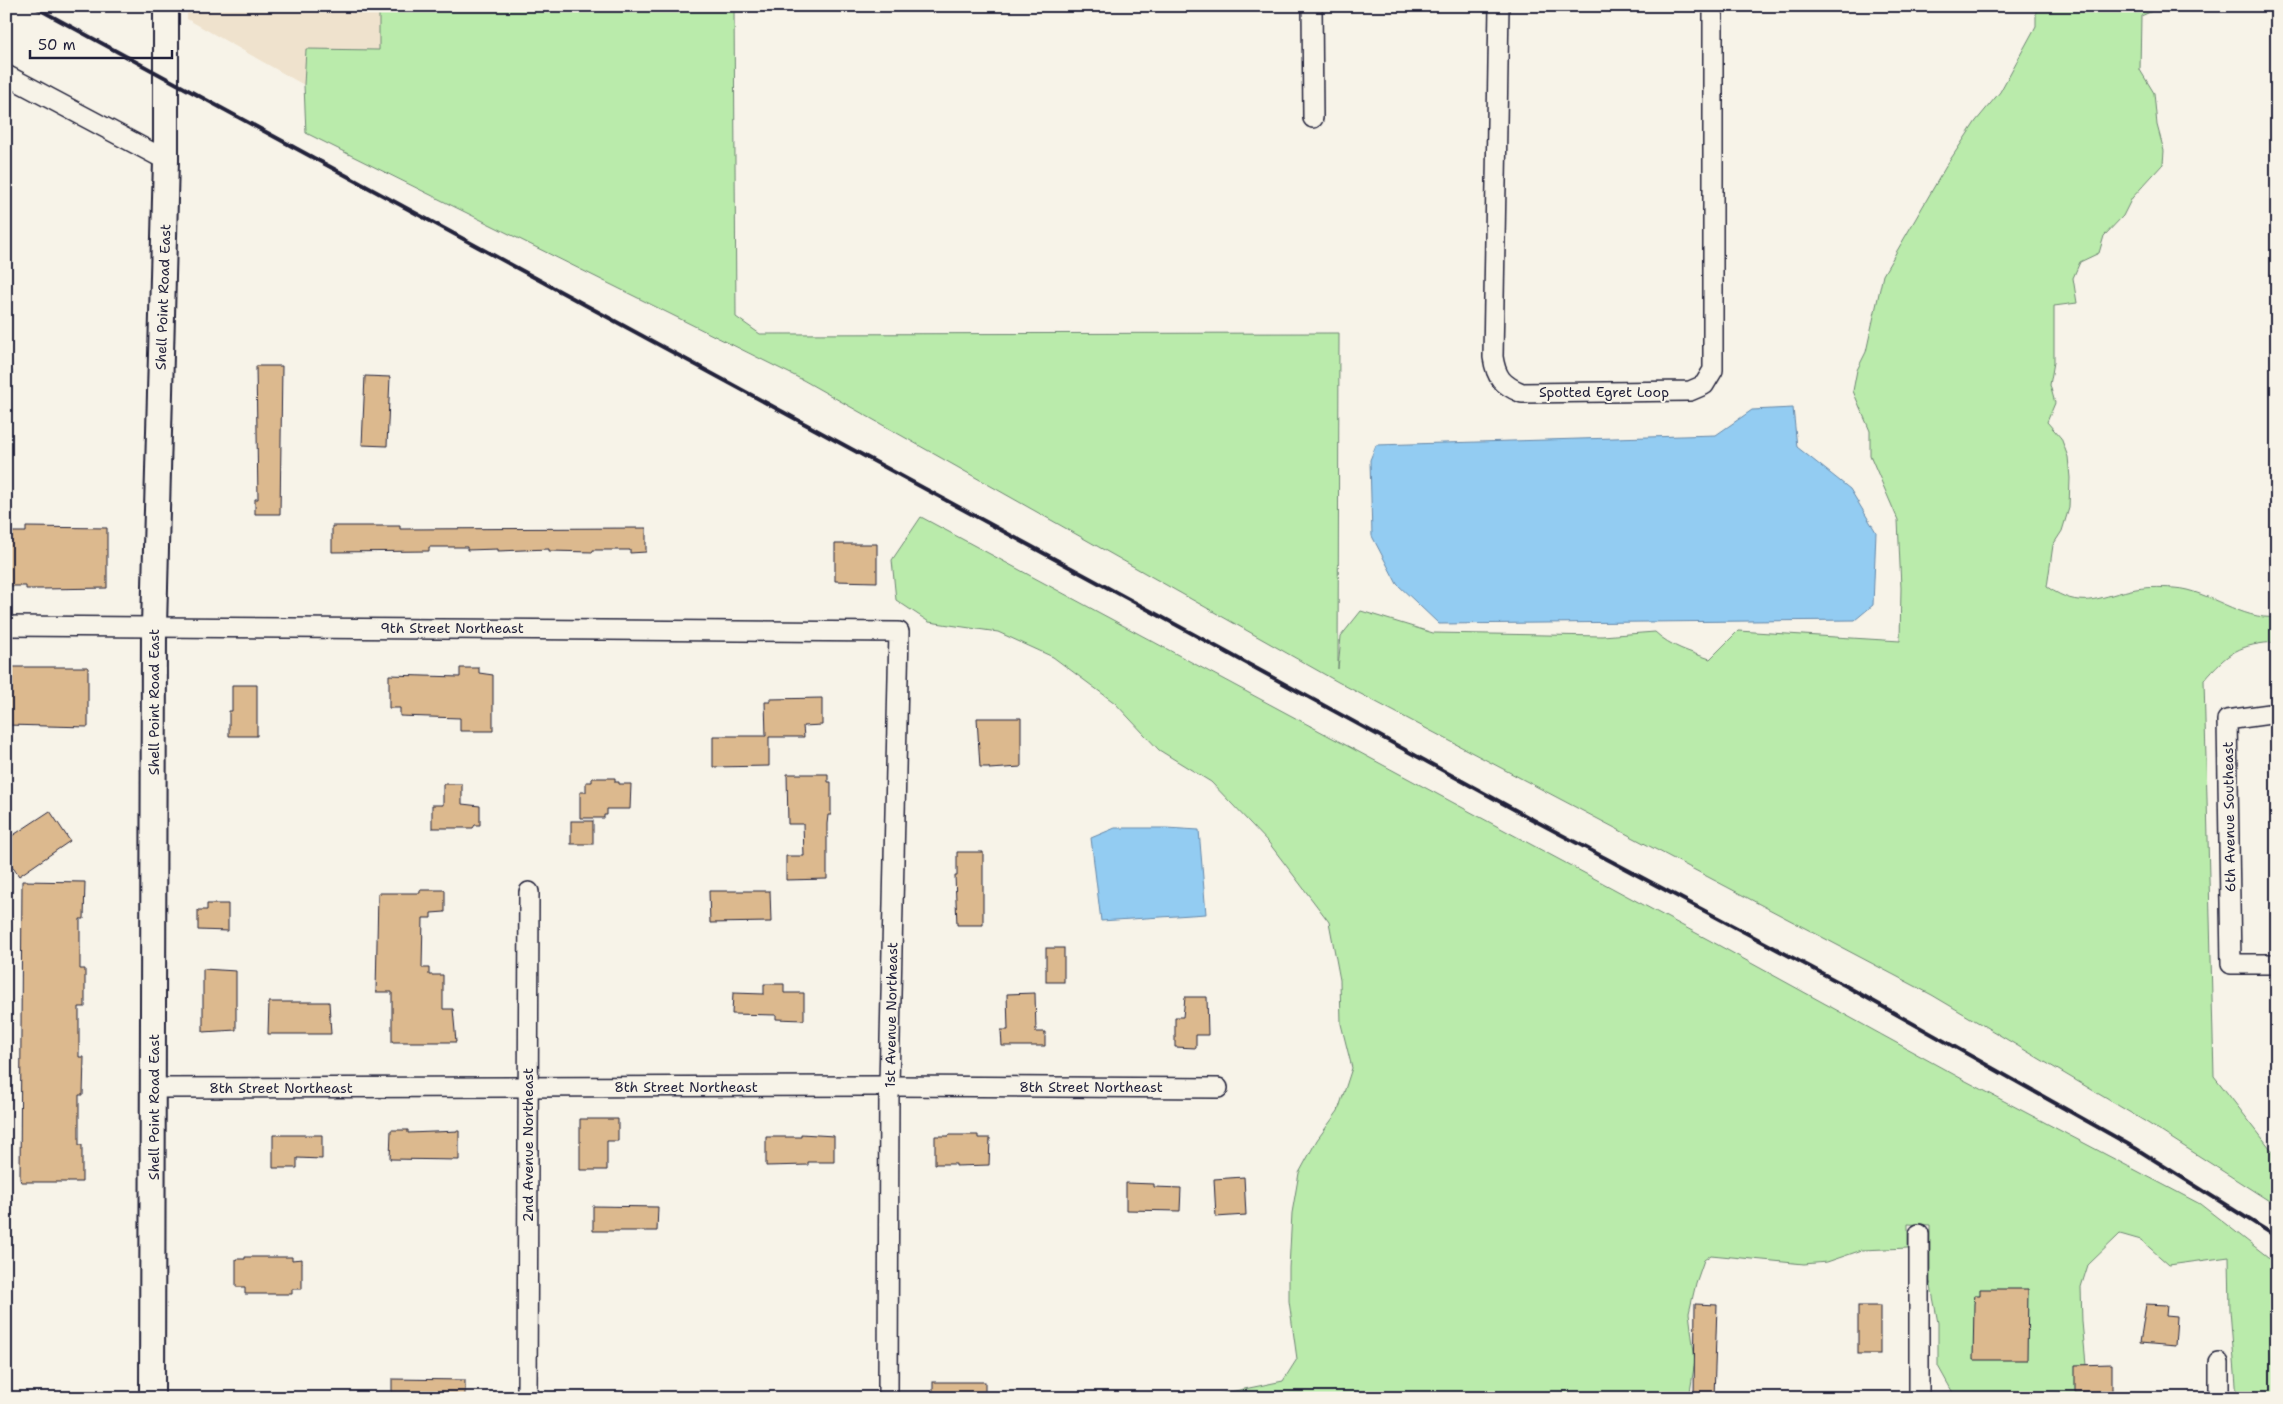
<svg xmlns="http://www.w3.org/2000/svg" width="2283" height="1404" font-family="'Shantell Sans',sans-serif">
	<rect width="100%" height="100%" fill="#f7f3e8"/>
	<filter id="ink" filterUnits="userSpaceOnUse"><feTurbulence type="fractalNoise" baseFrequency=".02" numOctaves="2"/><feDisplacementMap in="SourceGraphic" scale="10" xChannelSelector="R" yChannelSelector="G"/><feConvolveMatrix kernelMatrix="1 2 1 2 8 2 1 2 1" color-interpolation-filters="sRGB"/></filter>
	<g filter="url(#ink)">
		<!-- built -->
		<path fill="#efe2cd" d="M187 6H379V50L306 49 304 85 187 19Z"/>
		<!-- green -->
		<g fill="#baebab" stroke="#6e8673">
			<path d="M379 6H734L736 317 760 334 1339 333 1338 669 1341 636 1361 611 1433 633 1602 636 1655 632C1671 647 1690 652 1710 659L1738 631 1900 641 1901 588 1898 520 1870 455V431L1853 391 1857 370 1866 352 1883 275 1948 163 1976 121 2000 92 2036 26V6H2164L2141 16 2140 70 2154 93 2157 125 2164 151 2163 164 2132 198 2123 216 2104 236 2099 253 2080 262 2073 278 2077 303 2054 306V362L2050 385 2055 403 2047 422 2061 438 2068 457 2070 478 2069 508 2062 531 2053 545 2047 587C2082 610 2095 598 2131 590 2144 587 2160 587 2174 588 2209 590 2241 621 2277 617V642C2240 644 2228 652 2204 680L2214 1076 2277 1157V1206L2146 1122 1932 995 1338 682 803 380 306 133 304 85 306 49 379 50Z"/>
			<path d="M921 517 1709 940 1964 1080 2200 1204 2277 1264V1398H2237L2230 1310 2229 1257 2169 1265 2141 1240 2120 1234 2088 1265 2081 1287 2082 1322 2086 1364 2093 1398H2003L1981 1393H1953L1938 1366V1323L1930 1281V1225L1908 1224V1248L1862 1250 1827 1262 1804 1264 1711 1255 1704 1260 1696 1283 1689 1313 1695 1361 1689 1398H1201L1283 1381 1297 1359 1289 1301V1268L1292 1213 1299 1173 1317 1140 1338 1111 1352 1068 1341 1024 1340 980 1329 922 1269 843 1211 782 1159 750 1115 703 1053 657 998 632 929 622 896 600 892 560Z"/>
		</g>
		<!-- water -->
		<g fill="#93ccf2" stroke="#6688a9">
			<path d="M6 360 12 371 10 461 6 486Z"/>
			<path d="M1793 408 1797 447 1850 489 1876 532 1873 605 1855 620 1439 624 1397 584 1372 536 1370 460 1376 445 1716 435 1752 410Z"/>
			<path d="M1115 828H1166L1199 830 1206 914 1101 921 1091 838Z"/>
		</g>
		<!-- building -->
		<g fill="#dcb98e" stroke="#22223b">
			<path d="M256 366H282L280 514H255V499H258Z"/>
			<path d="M365 376 390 377 387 446 362 445Z"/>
			<path d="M332 526H400V529L646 528V552L630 553V550H593V552L549 551V549L498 551V549L467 550V547H429V551L332 552Z"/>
			<path d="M26 527 107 528V588L43 589H26V586H6V532H26Z"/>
			<path d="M835 544H877V582L835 581Z"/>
			<path d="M6 667H88V727L6 725Z"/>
			<path d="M460 668H479V673L493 675V731H460V718L400 716V708H389V675L460 677Z"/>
			<path d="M232 685H257V736H229V711H232Z"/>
			<path d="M822 698V725L803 726 804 737H769V766L713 767V736H766L765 702H770V699Z"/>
			<path d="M977 718H1021V767L989 769V767H980Z"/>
			<path d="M787 774H828V782H831V815H828L827 824V879L786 880V856H804L803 824H788Z"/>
			<path d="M592 778H615V782H619V784H631L630 809H607V815H604V818H580V792H586V782H592Z"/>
			<path d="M443 784H462V804L480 806V825H475L473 828H432V805H443Z"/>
			<path d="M50 811 70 841 19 876 6 858V840Z"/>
			<rect x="571" y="821" width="22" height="23"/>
			<path d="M957 852H983V925H957L955 876H957Z"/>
			<path d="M22 881 85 882 84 919H80V969H85V1007H79V1057H84L83 1095H79V1145H82V1182H21L20 1179Z"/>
			<path d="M420 890H445V912L431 913V918H423L422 968H429V975H443V1009H453L456 1042H392V992H376L378 893H420Z"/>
			<path d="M709 891H770L771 922 710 923Z"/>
			<path d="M207 904H228V931L198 930V910H207Z"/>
			<rect x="1046" y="948" width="18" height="34"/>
			<path d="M203 969 236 971V1030L203 1032Z"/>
			<path d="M764 984H784V993H804V1020L776 1019V1015L732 1014 733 993 764 994Z"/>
			<path d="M1035 993 1036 1032H1045V1046H1002L1001 1030H1008L1007 994Z"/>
			<path d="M1185 997H1207L1208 1035H1196V1048L1175 1047V1017H1183Z"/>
			<path d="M269 1002H329L331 1034H268Z"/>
			<path d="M580 1119H618V1141H607V1170H580Z"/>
			<path d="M391 1130H408V1133L459 1131V1160L390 1159Z"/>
			<path d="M801 1134 834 1136V1162H808V1165L766 1166V1137H801Z"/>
			<path d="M273 1135H322V1159L297 1158V1168H273Z"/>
			<path d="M949 1135H978V1138H990L989 1165 956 1166V1164H935V1136H949Z"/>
			<path d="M1244 1177 1246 1215 1216 1217 1214 1179Z"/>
			<path d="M1126 1183 1154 1184V1187L1181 1188 1180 1211 1126 1210Z"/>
			<path d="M593 1206 658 1207 657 1231H593Z"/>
			<path d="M245 1257H292V1260L302 1259V1289H292V1294H245V1287H236V1259H245Z"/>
			<path d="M1980 1289H2028L2027 1360H1973L1974 1304 1975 1295H1980Z"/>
			<path d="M1695 1304 1717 1305 1714 1398H1694Z"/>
			<path d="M2146 1304 2167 1305 2166 1316 2177 1317 2175 1346 2140 1343Z"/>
			<rect x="1858" y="1306" width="22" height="48"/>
			<path d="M2112 1364V1391L2075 1392V1365Z"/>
			<path d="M392 1379 465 1380V1398H392Z"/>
			<rect x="933" y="1382" width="52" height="16"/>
		</g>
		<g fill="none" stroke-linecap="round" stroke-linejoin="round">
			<!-- minor casing -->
			<g stroke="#22223b" stroke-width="22">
				<g id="minor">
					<path d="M1312 6 1313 118"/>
					<path d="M1499 6 1493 357C1496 377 1502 385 1522 393L1690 391 1704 385 1713 370V6"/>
					<path d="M6 75 166 160"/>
					<path d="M6 626 899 632 889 1086 888 1398"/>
					<path d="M2277 713 2227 720 2231 964H2277"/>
					<path d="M154 1088 889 1086 1218 1088"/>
					<path d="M527 1398 529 892"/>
					<path d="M1919 1398V1234"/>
					<path d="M2219 1398V1363"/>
				</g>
			</g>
			<!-- tertiary casing -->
			<g stroke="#22223b" stroke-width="28">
				<path id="tertiary" d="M152 1398 154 626 166 160V6"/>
			</g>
			<!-- minor -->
			<use href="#minor" stroke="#f7f3e8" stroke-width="19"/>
			<!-- tertiary -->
			<use href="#tertiary" stroke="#f7f3e8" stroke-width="24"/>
			<!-- rail -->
			<path stroke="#22223b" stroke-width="4" d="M33 6 1195 635 1528 817 1846 986 2135 1148 2277 1237"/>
		</g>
	</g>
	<g text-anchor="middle" stroke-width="4" stroke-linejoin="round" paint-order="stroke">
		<!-- street labels -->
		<g font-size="14" fill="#22223b" stroke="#f7f3e8">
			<text transform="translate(163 297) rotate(-88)" y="5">Shell Point Road East</text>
			<text x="1604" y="397">Spotted Egret Loop</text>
			<text x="452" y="633">9th Street Northeast</text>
			<text transform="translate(154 702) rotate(-90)" y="5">Shell Point Road East</text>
			<text transform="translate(2229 817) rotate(-91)" y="5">6th Avenue Southeast</text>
			<text transform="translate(891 1015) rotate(-89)" y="5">1st Avenue Northeast</text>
			<text x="686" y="1092">8th Street Northeast</text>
			<text x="1091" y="1092">8th Street Northeast</text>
			<text x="281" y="1093">8th Street Northeast</text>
			<text transform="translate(154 1107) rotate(-90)" y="5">Shell Point Road East</text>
			<text transform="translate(528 1145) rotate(-90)" y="5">2nd Avenue Northeast</text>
		</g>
	</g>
	<!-- margin -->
	<rect width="2283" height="1404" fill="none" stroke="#f7f3e8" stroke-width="25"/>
	<rect x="12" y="12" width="2258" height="1379" fill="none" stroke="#22223b" stroke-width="2" filter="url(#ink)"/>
	<!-- scale -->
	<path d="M30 50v8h142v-8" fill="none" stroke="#22223b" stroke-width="2.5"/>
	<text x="38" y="50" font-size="15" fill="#22223b" stroke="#f7f3e8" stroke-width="4" paint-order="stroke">50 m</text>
</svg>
